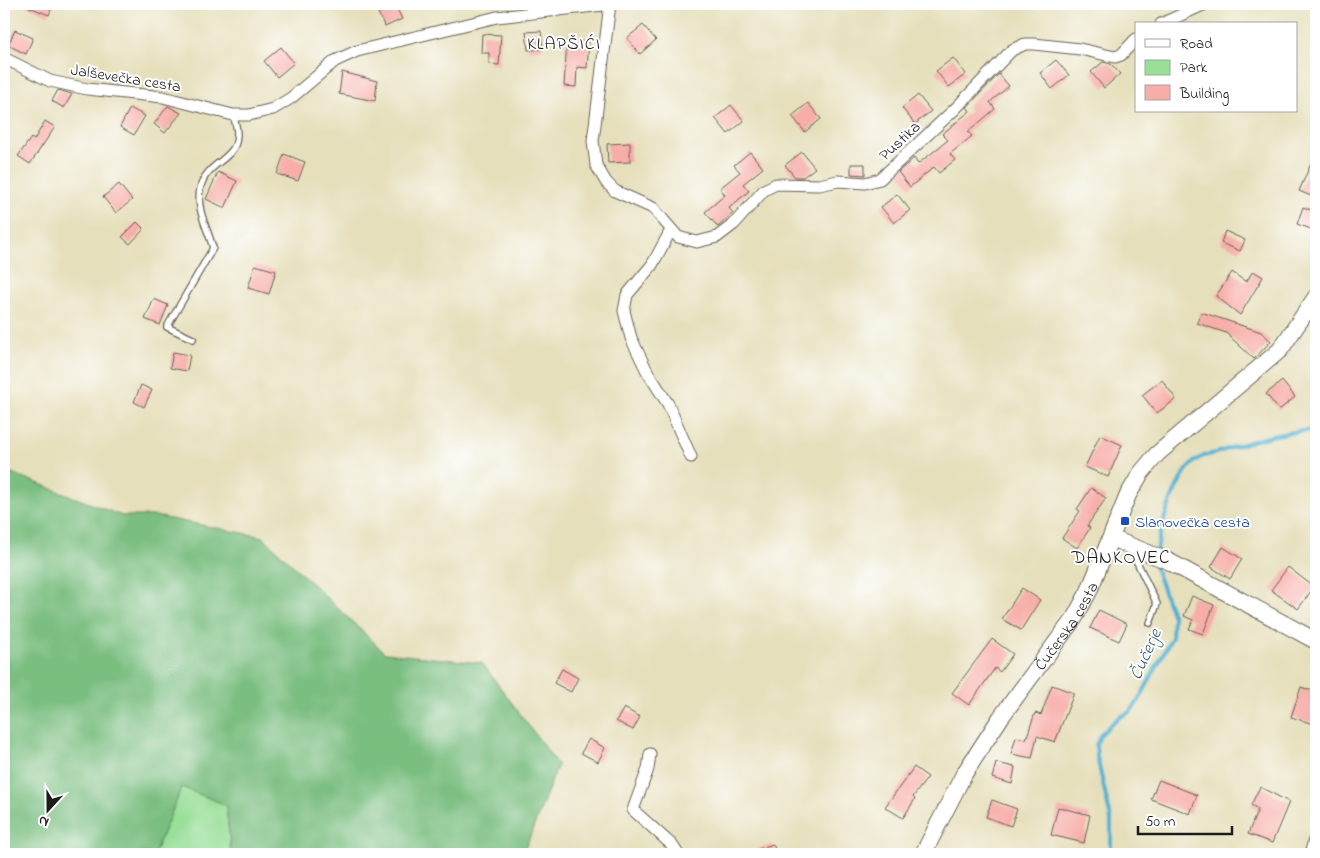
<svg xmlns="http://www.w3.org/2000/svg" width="1320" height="858" font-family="'Indie Flower',sans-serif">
	<rect width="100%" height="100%" fill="#fff"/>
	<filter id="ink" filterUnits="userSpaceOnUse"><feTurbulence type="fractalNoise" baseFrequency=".02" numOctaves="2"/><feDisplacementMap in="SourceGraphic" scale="10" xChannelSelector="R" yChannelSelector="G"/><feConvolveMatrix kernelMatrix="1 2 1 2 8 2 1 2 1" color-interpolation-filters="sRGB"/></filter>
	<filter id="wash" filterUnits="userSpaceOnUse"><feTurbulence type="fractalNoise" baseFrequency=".0096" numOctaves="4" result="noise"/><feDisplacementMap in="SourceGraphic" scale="20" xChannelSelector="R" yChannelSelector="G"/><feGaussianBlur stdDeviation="1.12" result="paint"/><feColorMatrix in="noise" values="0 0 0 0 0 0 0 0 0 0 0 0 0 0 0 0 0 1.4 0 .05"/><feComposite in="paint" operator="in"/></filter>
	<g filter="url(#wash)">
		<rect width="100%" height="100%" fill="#e6dfbb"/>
		<!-- green -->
		<path fill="#99df98" stroke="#5a7e5a" d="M182 787 226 805 231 854H154Z"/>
		<!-- forest -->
		<path fill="#7abe80" stroke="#4b6d4e" d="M4 470 122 516H155L263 537 385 653 482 663 558 765 523 854H231L226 805 182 787 154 854H4Z"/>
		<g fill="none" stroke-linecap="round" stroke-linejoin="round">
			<!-- stream -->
			<g stroke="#51b1d0" stroke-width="4">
				<path d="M1157 551C1160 527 1177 472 1198 459 1203 456 1211 454 1216 453 1248 441 1283 431 1316 430"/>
				<path d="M1111 854V819L1097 757 1096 745 1101 734 1118 718 1130 712 1139 700 1172 637 1173 617 1155 567 1156 561"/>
			</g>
		</g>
		<g id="blocks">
			<!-- building -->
			<g fill="#f7ada8">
				<path d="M22 4H53L49 15Z"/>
				<path d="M395 5 402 19 385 27 378 13Z"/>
				<path d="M643 25 656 40 640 54 627 38Z"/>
				<path d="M15 30 33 38 26 54 8 45Z"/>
				<path d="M541 31 543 49 528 50 526 32Z"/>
				<path d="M482 34 501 35 499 65 489 64V53H481Z"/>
				<path d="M567 40 589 42 587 68 577 67 576 87 564 86Z"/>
				<path d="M281 47 294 63 277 77 264 61Z"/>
				<path d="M953 58 966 74 949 87 936 71Z"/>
				<path d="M1056 60 1069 75 1052 89 1040 73Z"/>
				<path d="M1103 62 1111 64 1120 74 1104 88 1091 72Z"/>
				<path d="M342 72 377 81 375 101 339 94Z"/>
				<path d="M999 74 1009 86 990 102 995 109 968 132 972 136 950 154 955 160 939 173 934 167 910 187 898 172 914 158 918 164 948 140 942 134 970 111 967 107Z"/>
				<path d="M58 90 72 94 64 108 52 101Z"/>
				<path d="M918 95 931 111 915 124 902 108Z"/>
				<path d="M808 103 821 119 805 132 792 116Z"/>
				<path d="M731 105 744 121 728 134 715 118Z"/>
				<path d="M168 106 181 113 165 133 154 124Z"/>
				<path d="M130 108 145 116 134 135 120 127Z"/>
				<path d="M45 121 55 127 30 164 18 156 31 138 34 140Z"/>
				<path d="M630 143V162L608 163 607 144Z"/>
				<path d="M750 152 763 168 743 184 749 191 729 208 733 213 718 227 705 212 725 195 720 188 740 172 734 165Z"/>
				<path d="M802 152 815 168 803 177H795L785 165Z"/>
				<path d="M1316 152V198L1299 191Z"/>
				<path d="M284 154 305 162 298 181 277 174Z"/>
				<path d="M851 164H865V175L851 174Z"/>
				<path d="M218 172 237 181 225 208 206 199Z"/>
				<path d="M119 184 132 200 116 213 103 197Z"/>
				<path d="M897 194 910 210 894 223 881 207Z"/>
				<path d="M1303 207 1316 212 1314 230 1297 224Z"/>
				<path d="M137 222 144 229 130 244 122 237Z"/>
				<path d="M1225 231 1245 240 1240 251 1221 243Z"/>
				<path d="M255 265 276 271 269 294 248 288Z"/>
				<path d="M1253 271 1263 277 1240 315 1216 296 1232 272 1246 282Z"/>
				<path d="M154 299 168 305 160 325 145 319Z"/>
				<path d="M1201 312 1261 332 1271 341 1254 359 1226 333 1197 323Z"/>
				<path d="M173 352 190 355 187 371 170 368Z"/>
				<path d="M1162 380 1176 399 1157 413 1142 395Z"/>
				<path d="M1282 381 1295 397 1279 410 1266 394Z"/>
				<path d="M141 385 152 390 144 407 134 402Z"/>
				<path d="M1100 435 1122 445 1108 477 1085 467Z"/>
				<path d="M1091 488 1106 498 1087 526 1090 528 1077 548 1062 538 1080 511 1077 509Z"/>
				<path d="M1223 547 1242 559 1230 579 1211 567Z"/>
				<path d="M1288 567 1314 587 1298 609 1271 590Z"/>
				<path d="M1022 588 1040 600 1021 630 1002 619Z"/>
				<path d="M1192 596 1214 605 1203 634 1189 629 1193 620 1184 616Z"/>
				<path d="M1099 610 1127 624 1119 641 1090 628Z"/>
				<path d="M992 639 1013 654 1000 672 995 668 969 705 952 693Z"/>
				<path d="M562 669 578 678 571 692 554 683Z"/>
				<path d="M1052 685 1074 693 1055 742 1037 736 1032 758 1011 754 1016 737 1026 739 1035 713 1041 715Z"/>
				<path d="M1301 687 1316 692V715L1313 724 1291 717Z"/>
				<path d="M624 708 640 717 633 730 616 721Z"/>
				<path d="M589 739 605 748 598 762 581 753Z"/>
				<path d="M996 763 1015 767 1012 784 992 778Z"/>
				<path d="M914 767 928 777 913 797 915 799 903 818 885 807Z"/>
				<path d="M1159 780 1197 795 1190 814 1151 799Z"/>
				<path d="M1260 787 1289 802 1272 843 1248 834 1258 809 1251 805Z"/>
				<path d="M992 800 1017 809 1011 826 986 817Z"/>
				<path d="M1058 807 1090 815 1084 843 1051 835Z"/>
				<path d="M773 844 777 854H747V853Z"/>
			</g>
		</g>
	</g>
	<g filter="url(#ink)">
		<use href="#blocks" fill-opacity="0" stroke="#636054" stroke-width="1"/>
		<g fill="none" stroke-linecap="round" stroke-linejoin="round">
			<!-- lane casing -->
			<g stroke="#636054" stroke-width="8">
				<g id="lane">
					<path d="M193 339 167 327 213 248C208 229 196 210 200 189 208 154 250 163 233 115"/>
					<path d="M1137 551 1136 560 1157 604 1150 623"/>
				</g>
			</g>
			<!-- street casing -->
			<g stroke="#636054" stroke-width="13">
				<g id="street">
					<path d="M610 4 593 141 596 165 606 182 615 191 653 208 678 237 697 242 717 237 734 224 764 190 776 184 819 185 838 181 865 183 880 179 955 109 1012 50 1025 44H1034L1080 49 1115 57 1121 55 1136 39"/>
					<path d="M1161 24 1205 4"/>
					<path d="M4 58 50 81 87 89 163 97 233 115H249L273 109 291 98 335 61 357 51 497 17 612 4"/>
					<path d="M671 230 652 265 627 295 624 311 631 338 647 371 668 404 691 457"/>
					<path d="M650 754 648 769 633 810 672 845 678 854"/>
				</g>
			</g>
			<!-- secondary casing -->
			<g stroke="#636054" stroke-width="18">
				<g id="secondary">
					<path d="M1111 538 1168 561 1316 641"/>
					<path id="s1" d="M923 854 964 774 1001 717 1075 617 1089 591 1128 495 1141 473 1157 454 1280 350 1316 297"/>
					<path d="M1313 854 1316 842"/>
				</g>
			</g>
			<!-- lane -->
			<use href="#lane" stroke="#fff" stroke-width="5.5"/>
			<!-- street -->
			<use href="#street" stroke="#fff" stroke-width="11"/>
			<!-- secondary -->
			<use href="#secondary" stroke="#fff" stroke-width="16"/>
		</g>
	</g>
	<!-- markers -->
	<rect fill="#1a4fb4" stroke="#fff" stroke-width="2" x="1120" y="516" width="10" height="10" rx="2.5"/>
	<g text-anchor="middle" stroke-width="4" stroke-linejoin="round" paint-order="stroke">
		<!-- street labels -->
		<g font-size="16" fill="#1c1c1c" stroke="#fff">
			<text transform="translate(126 77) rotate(9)" y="6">Jalševečka cesta</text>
			<text transform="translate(899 140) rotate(-43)" y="6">Pustika</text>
			<text dy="6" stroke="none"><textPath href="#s1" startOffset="270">Čučerska cesta</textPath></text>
		</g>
		<!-- transit labels -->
		<g font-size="16" fill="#164399" stroke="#fff" text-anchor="start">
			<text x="1135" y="527">Slanovečka cesta</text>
		</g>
		<!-- neighbourhood labels -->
		<g font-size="18" letter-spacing="1" fill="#1c1c1c" stroke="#fff">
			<text x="564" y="49">KLAPŠIĆI</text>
		</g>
		<!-- water labels -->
		<g font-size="18" font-style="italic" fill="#345f6d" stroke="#fff">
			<text transform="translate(1145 654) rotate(-66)" y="6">Čučerje</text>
		</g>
		<!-- quarter labels -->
		<g font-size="19" letter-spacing="1" fill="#1c1c1c" stroke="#fff">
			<text x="1121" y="563">DANKOVEC</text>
		</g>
	</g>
	<!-- margin -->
	<rect width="1320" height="858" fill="none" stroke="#fff" stroke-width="20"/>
	<!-- legend -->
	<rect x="1135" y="22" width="162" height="90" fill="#ffffff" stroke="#a4a4a4"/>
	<rect x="1145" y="39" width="25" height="8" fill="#ffffff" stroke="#a4a4a4"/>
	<text x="1180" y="48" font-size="15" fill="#1c1c1c">Road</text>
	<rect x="1145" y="60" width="25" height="15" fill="#99df98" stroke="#a4a4a4"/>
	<text x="1180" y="72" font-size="15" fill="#1c1c1c">Park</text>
	<rect x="1145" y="85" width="25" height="15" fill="#f7ada8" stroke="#a4a4a4"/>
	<text x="1180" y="98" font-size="15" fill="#1c1c1c">Building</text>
	<!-- north arrow -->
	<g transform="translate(48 810) rotate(201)" stroke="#ffffff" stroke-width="4" paint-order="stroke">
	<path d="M0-4L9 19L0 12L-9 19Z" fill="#1c1c1c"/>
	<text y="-8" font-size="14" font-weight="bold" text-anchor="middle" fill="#1c1c1c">N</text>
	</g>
	<!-- scale -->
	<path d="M1138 826v8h94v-8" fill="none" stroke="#1c1c1c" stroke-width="2.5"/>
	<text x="1145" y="826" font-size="15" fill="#1c1c1c" stroke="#ffffff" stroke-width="4" paint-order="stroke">50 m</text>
</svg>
